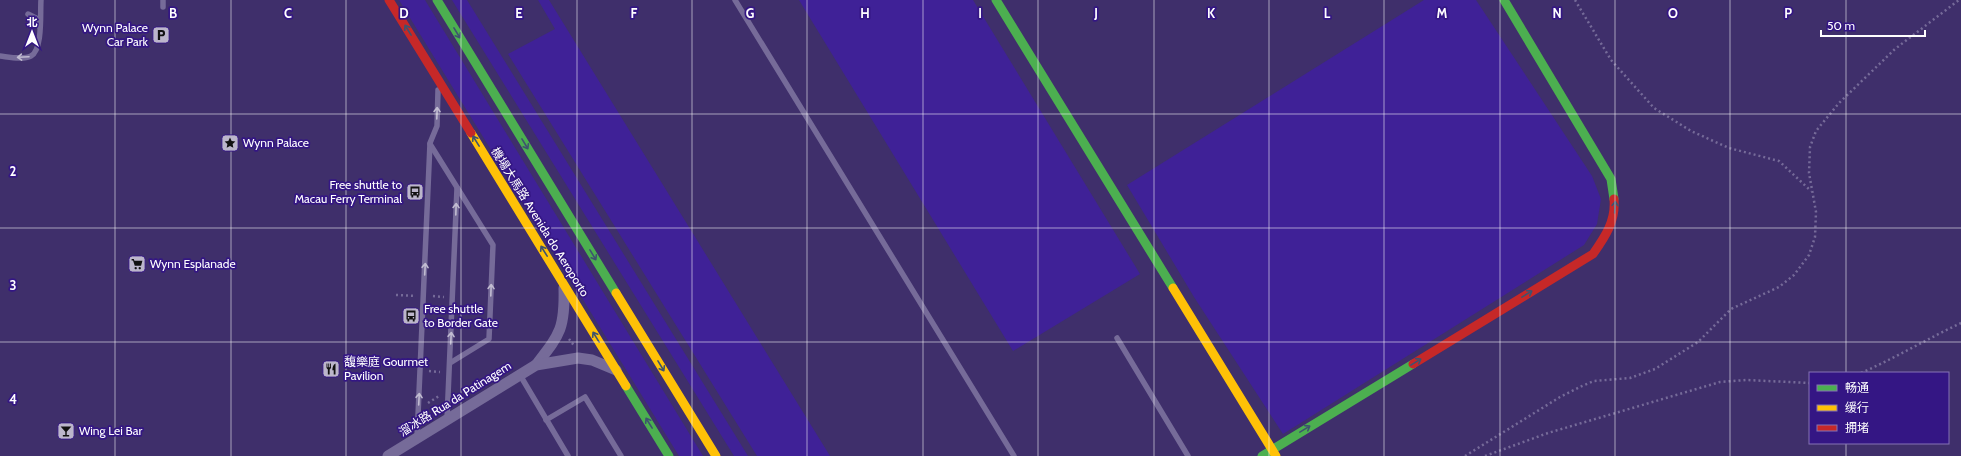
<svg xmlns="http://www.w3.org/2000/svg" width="1961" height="456" font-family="Cabin,'Noto Sans SC',sans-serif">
	<rect width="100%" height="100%" fill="#3f2f6b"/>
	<!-- green -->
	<g fill="#3f2197">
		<path d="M399 0H425L703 456H679Z"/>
		<path d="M452 0H467L748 456H734Z"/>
		<path d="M538 0H549L830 456H757L508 54 555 29Z"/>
		<path d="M799 0H973L1140 274 1013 351Z"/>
		<path d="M1424 0H1476L1592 176 1601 199 1597 224 1584 245 1283 434 1194 297 1127 185Z"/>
	</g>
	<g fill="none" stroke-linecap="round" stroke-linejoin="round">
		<!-- path -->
		<g stroke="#766b99" stroke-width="2.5" stroke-dasharray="2 3" stroke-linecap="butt">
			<path d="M1575 0 1611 60 1654 108 1691 131 1729 148 1779 161 1811 191"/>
			<path d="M396 295 416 296"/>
			<path d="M433 296 444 297"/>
			<path d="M569 339 575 347"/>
			<path d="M429 371 440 372"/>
			<path d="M1861 373C1895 358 1927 339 1961 323"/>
			<path d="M428 403 439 396"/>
			<path d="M1465 456 1560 397 1582 386 1594 381 1630 378 1655 369 1698 342 1731 309 1779 287 1794 275 1809 255 1815 237 1816 212 1809 173 1810 147 1816 131 1839 103 1895 49 1959 0"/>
			<path d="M1485 456 1548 433 1720 382 1746 380 1810 383"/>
		</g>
		<!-- lane -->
		<g stroke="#766b99" stroke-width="5.5">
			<path d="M163 0V7"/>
			<path d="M735 0 1014 456"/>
			<path d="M28 14 36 18 39 26"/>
			<path d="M0 56C9 57 23 60 31 56 43 50 40 13 41 0"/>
			<path d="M430 144 493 245 489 339 450 363"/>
			<path d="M1117 338 1188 456"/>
			<path d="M520 375 568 456"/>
			<path d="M447 419 457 188"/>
			<path d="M546 420 585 397 621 456"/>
			<path d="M417 438 430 143 437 126 438 90"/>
		</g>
		<!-- street -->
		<g stroke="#766b99" stroke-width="11">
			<path d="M536 365C560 334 565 329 564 288"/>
			<path d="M388 456 536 365 578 358 592 360 616 370"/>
		</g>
		<!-- fast -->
		<g stroke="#4caf50" stroke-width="9">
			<path d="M437 0 616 293"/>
			<path d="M996 0 1173 288"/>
			<path d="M1504 0 1611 179 1614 199"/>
			<path d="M626 386 669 456"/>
			<path d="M1262 456 1413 364"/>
		</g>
		<!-- slow -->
		<g stroke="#ffc107" stroke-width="9">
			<path d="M471 133 626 386"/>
			<path d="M1173 288 1276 456"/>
			<path d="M616 293 716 456"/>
		</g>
		<!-- jam -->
		<g stroke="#c62828" stroke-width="9">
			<path d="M389 0 471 133"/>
			<path d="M1413 364 1593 254C1605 237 1616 221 1614 199"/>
		</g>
	</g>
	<!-- one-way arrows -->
	<defs><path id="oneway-shaft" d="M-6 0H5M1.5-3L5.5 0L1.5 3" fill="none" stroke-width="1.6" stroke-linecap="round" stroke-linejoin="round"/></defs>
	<g stroke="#3e536f">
		<use href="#oneway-shaft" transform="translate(408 30) rotate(-122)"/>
		<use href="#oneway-shaft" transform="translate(457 33) rotate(59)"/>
		<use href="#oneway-shaft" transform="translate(476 141) rotate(-122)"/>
		<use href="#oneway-shaft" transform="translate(525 144) rotate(59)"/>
		<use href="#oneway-shaft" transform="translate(1615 207) rotate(-86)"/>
		<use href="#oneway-shaft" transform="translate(544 251) rotate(-122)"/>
		<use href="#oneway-shaft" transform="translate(593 255) rotate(59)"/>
		<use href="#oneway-shaft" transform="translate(1527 294) rotate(-31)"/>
		<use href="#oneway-shaft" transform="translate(596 337) rotate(-122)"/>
		<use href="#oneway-shaft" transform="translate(1416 362) rotate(-31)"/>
		<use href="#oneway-shaft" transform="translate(661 366) rotate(59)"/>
		<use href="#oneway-shaft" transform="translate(649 423) rotate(-122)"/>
		<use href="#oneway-shaft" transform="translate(1305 429) rotate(-31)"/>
	</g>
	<g stroke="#c1bcd1">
		<use href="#oneway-shaft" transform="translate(23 57) rotate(177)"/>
		<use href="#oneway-shaft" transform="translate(437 113) rotate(-88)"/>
		<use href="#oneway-shaft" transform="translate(456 209) rotate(-88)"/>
		<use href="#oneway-shaft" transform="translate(425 269) rotate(-87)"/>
		<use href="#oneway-shaft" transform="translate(491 290) rotate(-88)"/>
		<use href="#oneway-shaft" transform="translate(451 338) rotate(-87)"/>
		<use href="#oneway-shaft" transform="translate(419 399) rotate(-87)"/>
	</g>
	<!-- grid -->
	<path fill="none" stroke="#fff" stroke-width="1" stroke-opacity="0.55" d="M115 0V456M231 0V456M346 0V456M461 0V456M577 0V456M692 0V456M807 0V456M923 0V456M1038 0V456M1154 0V456M1269 0V456M1384 0V456M1500 0V456M1615 0V456M1730 0V456M1846 0V373M0 114H1961M0 228H1961M0 342H1961M1846 443V456"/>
	<!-- icons -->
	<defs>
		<g id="parking-square" transform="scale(0.9)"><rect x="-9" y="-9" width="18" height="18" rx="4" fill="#bcb6cb" stroke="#341684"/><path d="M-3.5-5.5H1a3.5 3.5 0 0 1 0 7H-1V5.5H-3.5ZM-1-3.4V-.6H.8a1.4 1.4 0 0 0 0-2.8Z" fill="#111"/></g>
		<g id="sight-square" transform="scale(0.9)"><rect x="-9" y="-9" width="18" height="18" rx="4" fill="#bcb6cb" stroke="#341684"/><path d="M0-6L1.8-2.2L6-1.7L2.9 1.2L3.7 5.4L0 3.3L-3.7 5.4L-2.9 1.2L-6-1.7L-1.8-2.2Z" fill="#111"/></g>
		<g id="bus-square" transform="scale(0.9)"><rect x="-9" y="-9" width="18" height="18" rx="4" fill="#bcb6cb" stroke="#341684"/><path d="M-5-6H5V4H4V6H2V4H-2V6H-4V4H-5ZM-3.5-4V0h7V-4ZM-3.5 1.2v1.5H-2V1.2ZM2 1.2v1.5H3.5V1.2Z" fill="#111"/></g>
		<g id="supermarket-square" transform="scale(0.9)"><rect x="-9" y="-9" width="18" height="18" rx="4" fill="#bcb6cb" stroke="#341684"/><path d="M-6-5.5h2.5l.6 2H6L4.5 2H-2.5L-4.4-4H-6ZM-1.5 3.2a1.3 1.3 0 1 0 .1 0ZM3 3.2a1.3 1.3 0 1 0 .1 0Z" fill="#111"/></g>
		<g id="restaurant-square" transform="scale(0.9)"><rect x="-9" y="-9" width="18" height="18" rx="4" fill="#bcb6cb" stroke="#341684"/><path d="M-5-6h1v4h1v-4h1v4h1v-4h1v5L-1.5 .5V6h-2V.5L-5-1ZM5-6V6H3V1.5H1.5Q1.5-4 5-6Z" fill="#111"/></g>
		<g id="bar-square" transform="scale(0.9)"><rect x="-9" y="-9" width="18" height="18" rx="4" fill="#bcb6cb" stroke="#341684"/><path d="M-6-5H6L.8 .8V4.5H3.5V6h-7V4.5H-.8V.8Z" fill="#111"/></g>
	</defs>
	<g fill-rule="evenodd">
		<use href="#parking-square" x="161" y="35"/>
		<use href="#sight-square" x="230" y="143"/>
		<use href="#bus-square" x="415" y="192"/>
		<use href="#supermarket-square" x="137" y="264"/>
		<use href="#bus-square" x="411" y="316"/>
		<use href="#restaurant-square" x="331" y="369"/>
		<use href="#bar-square" x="66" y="431"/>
	</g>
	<g text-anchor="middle" stroke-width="3.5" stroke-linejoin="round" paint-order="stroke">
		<!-- poi labels -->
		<g font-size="12" fill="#fff" stroke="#341684" text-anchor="start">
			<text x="148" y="32" text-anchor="end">Wynn Palace<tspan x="148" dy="14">Car Park</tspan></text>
			<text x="243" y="147">Wynn Palace</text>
			<text x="402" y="189" text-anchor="end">Free shuttle to<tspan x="402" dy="14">Macau Ferry Terminal</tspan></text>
			<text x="150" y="268">Wynn Esplanade</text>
			<text x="424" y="313">Free shuttle<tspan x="424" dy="14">to Border Gate</tspan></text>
			<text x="344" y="366">馥樂庭 Gourmet<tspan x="344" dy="14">Pavilion</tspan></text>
			<text x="79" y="435">Wing Lei Bar</text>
		</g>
		<!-- street labels -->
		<g font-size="12" fill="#fff" stroke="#341684">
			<text transform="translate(540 222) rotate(58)" y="4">機場大馬路 Avenida do Aeroporto</text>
			<text transform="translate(455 399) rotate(-32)" y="4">溜冰路 Rua da Patinagem</text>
		</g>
	</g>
	<g font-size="13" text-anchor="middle" font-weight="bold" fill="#fff" stroke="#341684" stroke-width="3.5" stroke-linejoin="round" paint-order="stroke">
		<text x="173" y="18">B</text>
		<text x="288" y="18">C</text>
		<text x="404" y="18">D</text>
		<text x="519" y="18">E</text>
		<text x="634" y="18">F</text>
		<text x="750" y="18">G</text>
		<text x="865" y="18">H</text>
		<text x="980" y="18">I</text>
		<text x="1096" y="18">J</text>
		<text x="1211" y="18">K</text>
		<text x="1327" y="18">L</text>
		<text x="1442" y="18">M</text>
		<text x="1557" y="18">N</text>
		<text x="1673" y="18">O</text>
		<text x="1788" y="18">P</text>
		<text x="13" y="176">2</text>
		<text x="13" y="290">3</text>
		<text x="13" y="404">4</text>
	</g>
	<!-- legend -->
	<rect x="1809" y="372" width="140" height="72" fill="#341684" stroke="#8573b5"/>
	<rect x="1817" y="385" width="20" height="6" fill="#4caf50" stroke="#8573b5"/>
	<text x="1845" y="392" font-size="12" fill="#ffffff">畅通</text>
	<rect x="1817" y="405" width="20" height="6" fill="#ffc107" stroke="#8573b5"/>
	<text x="1845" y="412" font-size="12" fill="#ffffff">缓行</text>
	<rect x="1817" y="425" width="20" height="6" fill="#c62828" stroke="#8573b5"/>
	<text x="1845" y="432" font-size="12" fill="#ffffff">拥堵</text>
	<!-- north arrow -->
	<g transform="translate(32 32)" stroke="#341684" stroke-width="3" paint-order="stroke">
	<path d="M0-3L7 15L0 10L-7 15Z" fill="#ffffff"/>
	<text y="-6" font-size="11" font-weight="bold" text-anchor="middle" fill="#ffffff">北</text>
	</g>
	<!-- scale -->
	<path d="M1821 30v6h104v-6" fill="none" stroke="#ffffff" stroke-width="2"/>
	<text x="1827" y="30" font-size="12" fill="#ffffff" stroke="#341684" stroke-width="3" paint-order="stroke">50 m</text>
</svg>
